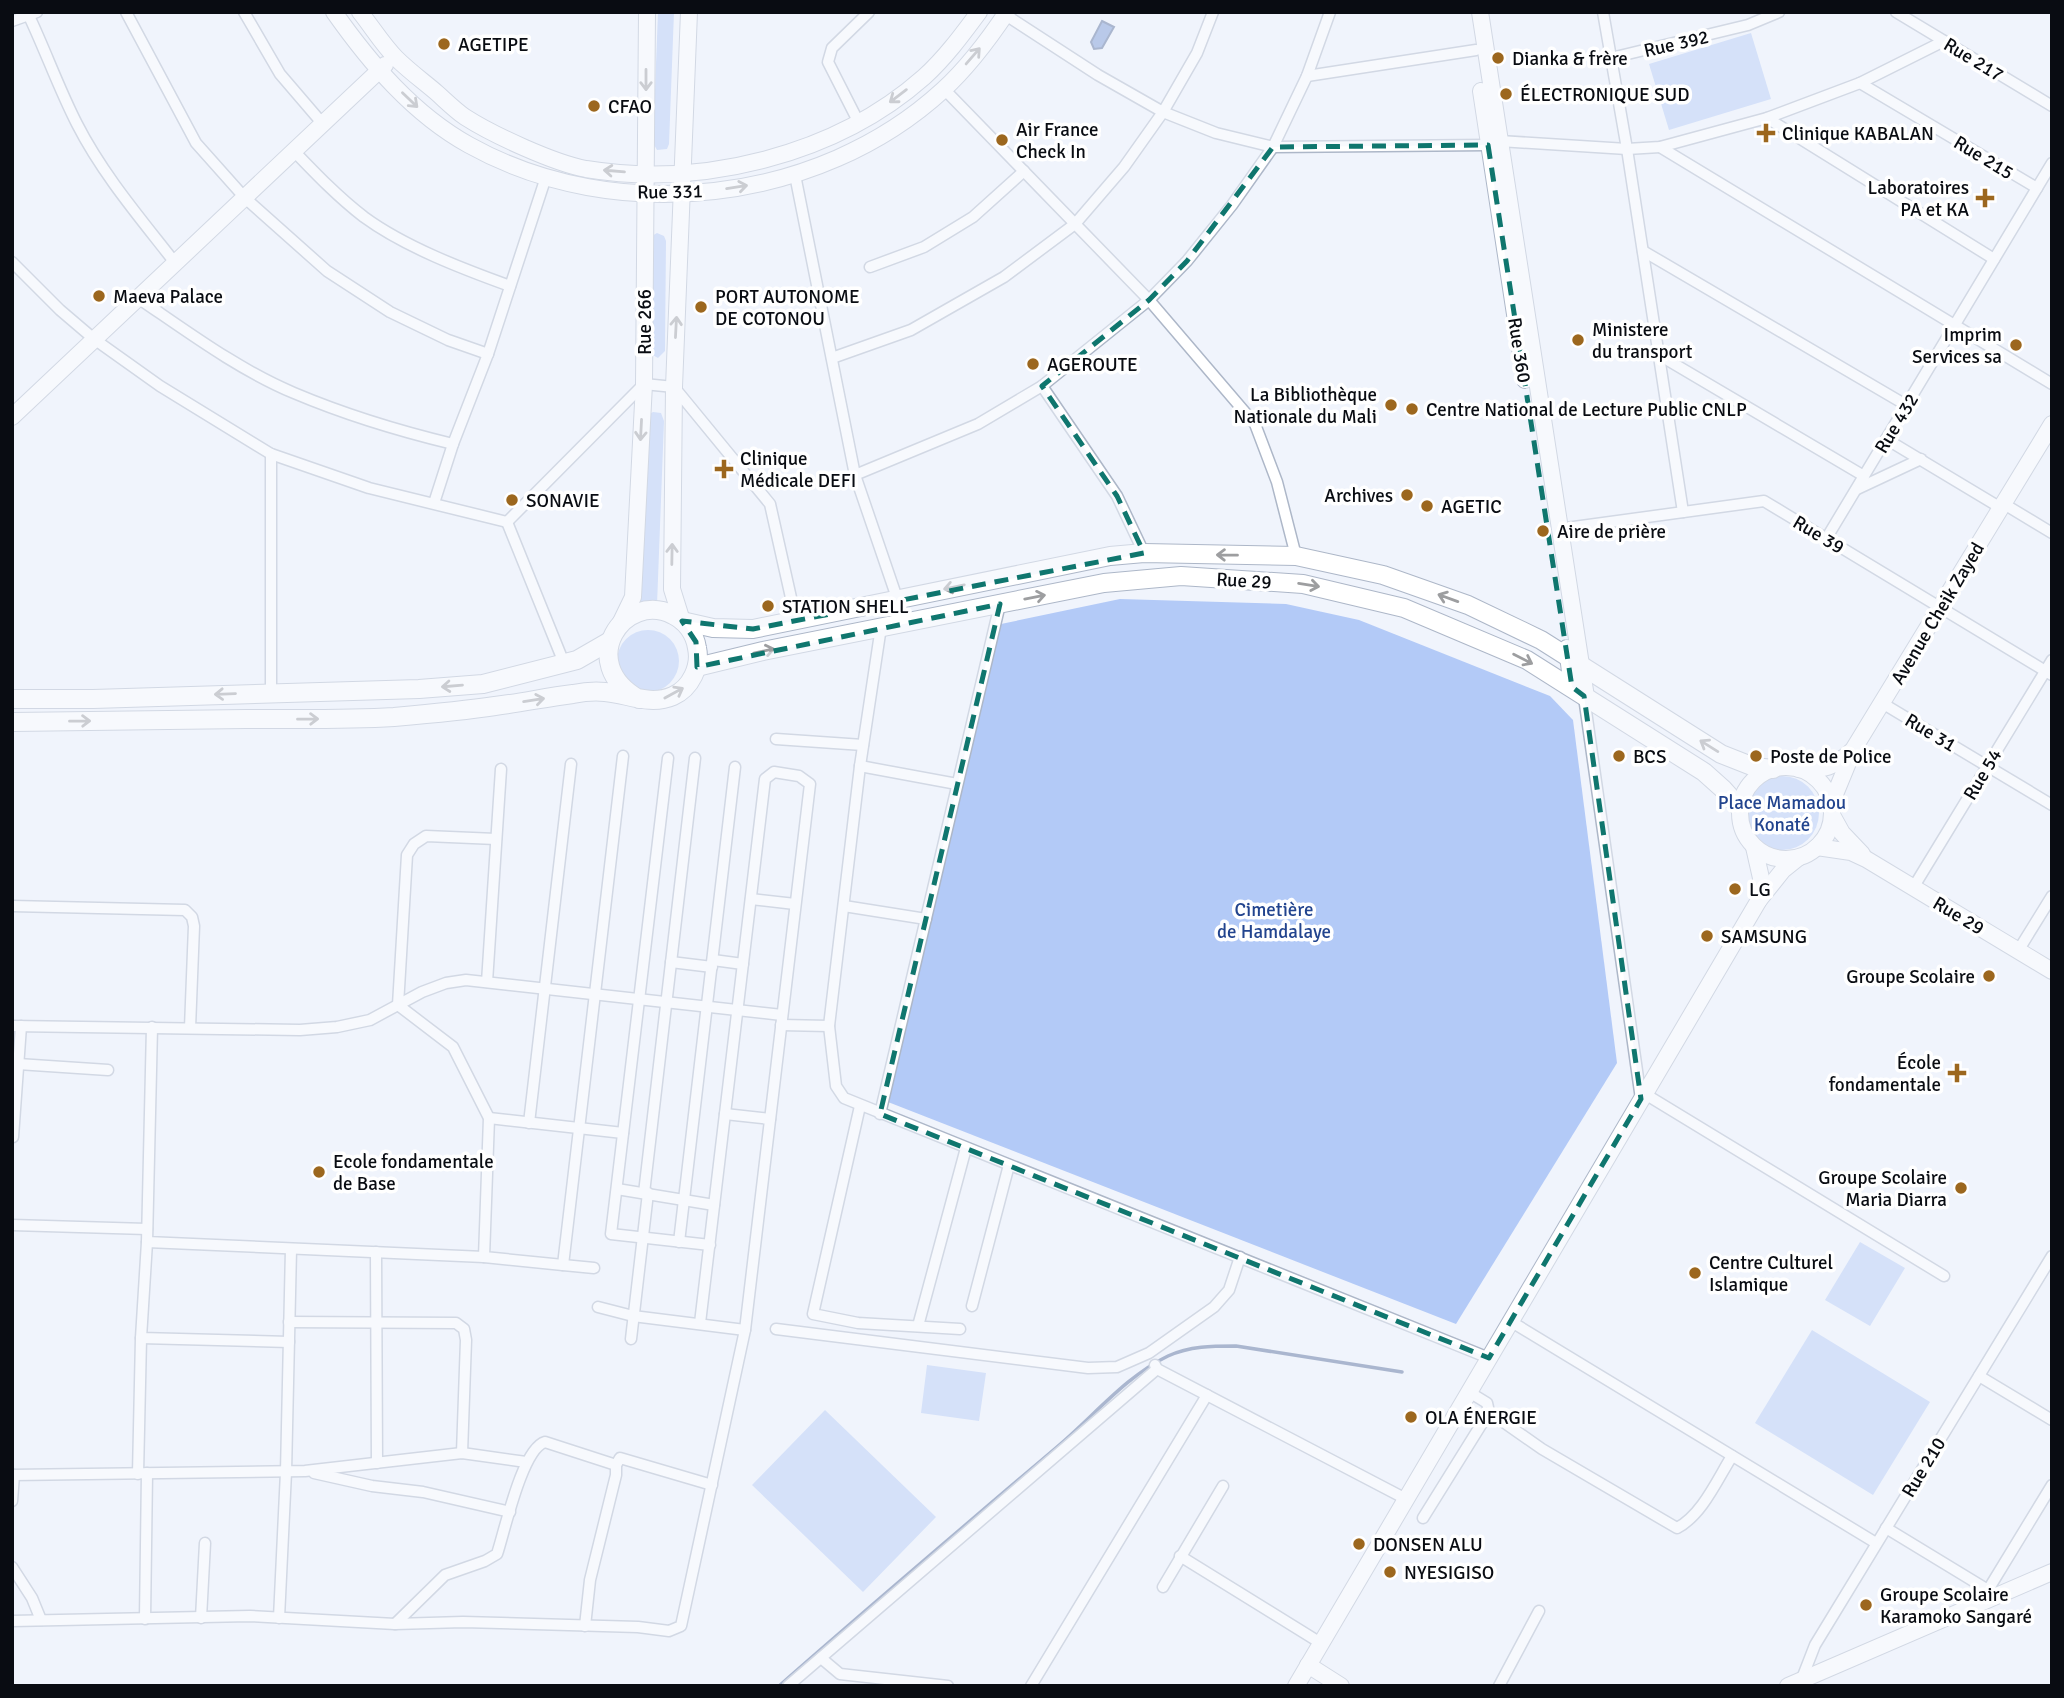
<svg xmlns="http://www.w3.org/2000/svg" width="2064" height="1698" font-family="Signika,sans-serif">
	<rect width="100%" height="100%" fill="#f0f4fc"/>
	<!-- green -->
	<g fill="#b3caf7">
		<path d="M658 12H674L669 144 667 149 657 150 653 143Z"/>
		<path d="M1751 33 1771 99 1669 130 1649 64Z"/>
		<path d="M657 233 664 236 666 241 665 351 658 358 649 353 652 236Z"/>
		<path d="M653 412 661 413 664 421 657 605H640L647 420 648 415Z"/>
		<path d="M1120 599 1286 604 1359 620 1550 696 1573 720 1617 1063 1456 1324 888 1102 1001 624Z"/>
		<circle cx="648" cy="661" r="31"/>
		<circle cx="1782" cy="813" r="37"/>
		<path d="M1860 1242 1905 1268 1870 1326 1825 1300Z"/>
		<path d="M1812 1330 1930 1402 1873 1495 1755 1423Z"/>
		<path d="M927 1365 986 1373 979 1421 921 1413Z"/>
		<path d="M825 1410 936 1517 863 1592 752 1485Z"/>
	</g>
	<!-- water -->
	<path fill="#7595d3" stroke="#556c99" stroke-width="2" d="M1102 21 1114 27 1102 48 1094 49 1091 42Z"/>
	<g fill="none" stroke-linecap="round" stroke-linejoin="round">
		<!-- stream -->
		<path stroke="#556c99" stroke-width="3.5" d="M779 1686C871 1605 964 1526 1057 1447 1093 1417 1126 1376 1168 1356 1190 1346 1212 1346 1236 1346L1402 1372"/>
		<!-- street casing -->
		<g stroke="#adb7c8" stroke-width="13">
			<g id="street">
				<path d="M126 12 196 143 245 198 327 271 390 312 448 340 488 354"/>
				<path d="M244 12 280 74 322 123"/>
				<path d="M1001 12 1098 75 1163 112 1216 133 1273 147 1488 145"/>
				<path d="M1603 12 1627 149 1683 512"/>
				<path d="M1896 12 2052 106"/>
				<path d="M29 16C46 52 59 89 77 124 103 175 141 219 176 264"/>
				<path d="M12 21 37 12"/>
				<path d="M1611 58 1748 25 1779 12"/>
				<path d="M1307 76 1476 50"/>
				<path d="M1860 83 2037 188"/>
				<path d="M944 89 1149 300 1255 424 1277 482 1296 556"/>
				<path d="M1767 118 1994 259"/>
				<path d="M859 123 828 62 832 48 869 12"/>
				<path d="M1500 141 1627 149 1660 147 1767 118 1860 83 1944 41"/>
				<path d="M1660 147 2052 384"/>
				<path d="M293 150C316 174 338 197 364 217 405 247 463 269 510 286"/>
				<path d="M795 175 855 475 897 598"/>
				<path d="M1643 251 1906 405"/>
				<path d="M12 262 60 310 94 339 160 386 271 454 369 488 507 522"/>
				<path d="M870 267 924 247 973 217 1024 171"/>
				<path d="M138 298C188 332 239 370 294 393 346 415 399 431 453 444"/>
				<path d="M1659 355 1864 476"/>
				<path d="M832 358 911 330 1004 277 1075 224 1124 167 1163 112 1197 53 1213 12"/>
				<path d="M1042 386 1117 496 1144 553"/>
				<path d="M1886 439 2001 508"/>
				<path d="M855 475 978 424 1042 386 1149 300 1187 261 1232 205 1273 147 1307 76 1330 12"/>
				<path d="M1857 489 1921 459"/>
				<path d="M434 503 453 444 488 354 546 177"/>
				<path d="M2004 504 2052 533"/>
				<path d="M507 522 644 384 674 387 770 504 796 620"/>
				<path d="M507 522 564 663"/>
				<path d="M1559 529 1764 501 2052 675"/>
				<path d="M1826 539 2052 163"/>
				<path d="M881 627 860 766 829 1026 836 1086 844 1098 1489 1358"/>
				<path d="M271 693V454"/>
				<path d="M1584 697 1641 1099"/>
				<path d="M1882 703 2052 805"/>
				<path d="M776 739 863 745"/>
				<path d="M668 758 611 1234 710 1245"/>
				<path d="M860 766 957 784"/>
				<path d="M496 839 426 836 414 844 407 855 398 1005 453 1047 489 1118 484 1257 563 1265"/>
				<path d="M1913 888 2052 660"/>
				<path d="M751 899 795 904"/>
				<path d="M12 906 185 910 192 917 194 926 190 1028"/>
				<path d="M844 906 926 919"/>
				<path d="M2018 951 2052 896"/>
				<path d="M713 960 743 964"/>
				<path d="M671 962 712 967"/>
				<path d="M487 982 501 769"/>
				<path d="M781 1025 829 1026"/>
				<path d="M12 1026 300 1030 337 1027 370 1020 422 992 446 983 466 980 782 1015"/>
				<path d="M152 1027 147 1242 484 1257"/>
				<path d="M18 1064 108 1070"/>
				<path d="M1645 1094 1944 1276"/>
				<path d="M860 1106 813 1314 858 1323 960 1329"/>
				<path d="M725 1114 770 1119"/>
				<path d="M880 1114 1000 604"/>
				<path d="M489 1118 623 1133"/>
				<path d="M529 1123 571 764"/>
				<path d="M13 1137 21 1026"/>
				<path d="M617 1189 714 1205"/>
				<path d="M644 1193 695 758"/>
				<path d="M12 1225 147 1229"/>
				<path d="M147 1242 141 1338 289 1342"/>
				<path d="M679 1242 735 767"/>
				<path d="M376 1252 377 1463"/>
				<path d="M594 1268 563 1265 623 756"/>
				<path d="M972 1306 1009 1165"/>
				<path d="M598 1307 633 1316 745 1330"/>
				<path d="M1510 1321 1876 1543"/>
				<path d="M289 1322 456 1323 464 1329 466 1340 462 1453"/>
				<path d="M918 1326 966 1148"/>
				<path d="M776 1329 1088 1368 1117 1367 1149 1353 1214 1307 1229 1290 1240 1257"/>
				<path d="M631 1339 648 1193"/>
				<path d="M1155 1365 1157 1369 1406 1499"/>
				<path d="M1979 1376 2052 1420"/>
				<path d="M1489 1412 1542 1449 1677 1528C1702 1515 1717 1480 1732 1456"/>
				<path d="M314 1473 372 1486 423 1492 510 1512"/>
				<path d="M138 1474 141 1338"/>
				<path d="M12 1475 305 1471 462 1453 526 1462"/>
				<path d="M12 1501 14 1475"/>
				<path d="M1423 1518 1489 1412 1487 1403 1469 1392"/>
				<path d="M1886 1528 1988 1590 1992 1599"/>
				<path d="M1180 1556 1319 1642"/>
				<path d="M12 1567 32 1598 41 1620"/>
				<path d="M1163 1587 1223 1486"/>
				<path d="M1988 1590 2052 1485"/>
				<path d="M201 1618 205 1543"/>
				<path d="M279 1618 286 1472 291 1249"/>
				<path d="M145 1619 147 1473"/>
				<path d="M12 1621 250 1616 395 1624 463 1622 638 1627 669 1631 681 1626 745 1330 810 784 799 776 774 772 765 779 700 1323"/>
				<path d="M395 1624 445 1575 485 1561 497 1554C505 1530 522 1449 545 1442L616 1465"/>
				<path d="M585 1626 590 1580 616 1475V1465L620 1458 712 1485"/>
				<path d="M821 1658 840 1674 948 1686"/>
				<path d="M1801 1681 1815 1645 2052 1256"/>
				<path d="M788 1686 1157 1369"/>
				<path d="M1031 1686 1207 1395"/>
				<path d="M1499 1686 1539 1611"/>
			</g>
		</g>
		<!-- secondary casing -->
		<g stroke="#adb7c8" stroke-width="18">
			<g id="secondary">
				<path d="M334 12C370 63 413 114 469 145 616 227 819 204 943 90 967 68 989 39 1007 12"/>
				<path d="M360 12C372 27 383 45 396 58 409 71 423 81 437 93 446 101 455 110 465 117 493 135 554 163 586 169 702 188 836 155 924 77 945 58 962 35 979 12"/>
				<path d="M1480 12 1586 697"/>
				<path d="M1481 91 1525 380"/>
				<path d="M12 417 385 65"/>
				<path d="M682 621 672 589 674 387 689 12"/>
				<path d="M619 626 633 597 644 384 647 12"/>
				<path d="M1567 648 1572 687"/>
				<circle cx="1786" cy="813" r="46"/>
				<path d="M1799 769C1825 770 1833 768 1853 750L2052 424"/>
				<path d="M1831 804 1852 753"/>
				<path d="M1832 815 1842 833 1862 854"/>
				<path d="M1754 847 1761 878 1759 900"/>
				<path d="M1817 847 1851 852 1866 859 2052 971"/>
				<path d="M1308 1665 1341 1686"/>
				<path d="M1296 1686 1759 900 1783 870 1798 858"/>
				<path d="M1788 1686 2052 1572"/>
			</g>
		</g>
		<!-- primary casing -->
		<g stroke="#adb7c8" stroke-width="20">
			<g id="primary">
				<path d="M682 621 713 628 753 629 1110 556 1144 553 1296 556 1383 575 1468 605 1541 640 1721 754 1754 767 1773 769"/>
				<path d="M697 667 763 651 1104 583 1181 576 1303 584 1404 608 1527 660 1704 772 1723 789 1740 808"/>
				<path d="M12 699H93L419 689 483 684 577 660 610 641"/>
				<path d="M12 722C90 721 168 720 246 719 295 719 345 720 394 717 428 714 462 711 495 706 521 703 547 697 573 694 583 692 595 691 605 692 628 694 650 706 673 696 691 688 701 666 697 648 695 634 686 621 673 615 624 590 575 663 639 699"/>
			</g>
		</g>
		<!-- street -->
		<use href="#street" stroke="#fff" stroke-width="10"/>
		<!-- secondary -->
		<use href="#secondary" stroke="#fff" stroke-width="16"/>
		<!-- primary -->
		<use href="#primary" stroke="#fff" stroke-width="18"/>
	</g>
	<!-- one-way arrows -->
	<defs><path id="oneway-shaft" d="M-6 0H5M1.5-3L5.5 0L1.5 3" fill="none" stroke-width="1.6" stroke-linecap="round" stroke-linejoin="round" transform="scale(1.75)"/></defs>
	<g stroke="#9d9ea0">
		<use href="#oneway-shaft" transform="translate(973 56) rotate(-49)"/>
		<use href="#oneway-shaft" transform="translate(646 80) rotate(90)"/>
		<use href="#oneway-shaft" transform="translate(898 96) rotate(143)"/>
		<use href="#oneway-shaft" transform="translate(410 100) rotate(44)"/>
		<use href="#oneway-shaft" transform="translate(614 171) rotate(-175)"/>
		<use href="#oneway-shaft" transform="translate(737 187) rotate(-9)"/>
		<use href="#oneway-shaft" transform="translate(676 327) rotate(-87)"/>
		<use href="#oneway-shaft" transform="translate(641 430) rotate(93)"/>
		<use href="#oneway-shaft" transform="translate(672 554) rotate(-89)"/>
		<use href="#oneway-shaft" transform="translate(1227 555) rotate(-179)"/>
		<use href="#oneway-shaft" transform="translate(1309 585) rotate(9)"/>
		<use href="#oneway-shaft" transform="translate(954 587) rotate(168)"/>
		<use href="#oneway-shaft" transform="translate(1035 597) rotate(-11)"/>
		<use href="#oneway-shaft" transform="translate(1448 598) rotate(-160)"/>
		<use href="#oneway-shaft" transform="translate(764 651) rotate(-12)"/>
		<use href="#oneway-shaft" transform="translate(1523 659) rotate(27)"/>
		<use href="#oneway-shaft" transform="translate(452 686) rotate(175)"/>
		<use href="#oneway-shaft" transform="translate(674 693) rotate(-29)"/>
		<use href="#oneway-shaft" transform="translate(225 694) rotate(178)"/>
		<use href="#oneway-shaft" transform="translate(534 700) rotate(-9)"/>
		<use href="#oneway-shaft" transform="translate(308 719) rotate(-1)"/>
		<use href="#oneway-shaft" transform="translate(80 721) rotate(-1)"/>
		<use href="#oneway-shaft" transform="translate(1709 746) rotate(-148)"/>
	</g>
	<!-- marked area -->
	<path d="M0 0H2064V1698H0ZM1488 145 1572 687 1584 696 1641 1099 1489 1358 880 1114 1000 604 697 667 696 642 682 621 753 629 1144 553 1117 496 1042 386 1149 300 1187 261 1273 147Z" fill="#f0f4fc" fill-opacity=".55" fill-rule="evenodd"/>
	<path fill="none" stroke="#0f766e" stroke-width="5" stroke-dasharray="14 9" stroke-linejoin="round" d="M1488 145 1572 687 1584 696 1641 1099 1489 1358 880 1114 1000 604 697 667 696 642 682 621 753 629 1144 553 1117 496 1042 386 1149 300 1187 261 1273 147Z"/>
	<!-- markers -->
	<g fill="#9c671e" stroke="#fff" stroke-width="2.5">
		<circle cx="444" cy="44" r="7"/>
		<circle cx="1498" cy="58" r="7"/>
		<circle cx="1506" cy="94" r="7"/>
		<circle cx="594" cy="106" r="7"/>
		<path d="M1762.5 122.5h7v7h7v7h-7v7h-7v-7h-7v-7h7z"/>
		<circle cx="1002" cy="140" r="7"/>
		<path d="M1981.5 187.5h7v7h7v7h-7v7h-7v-7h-7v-7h7z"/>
		<circle cx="99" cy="296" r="7"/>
		<circle cx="701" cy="307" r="7"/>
		<circle cx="1578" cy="340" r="7"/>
		<circle cx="2016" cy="345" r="7"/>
		<circle cx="1033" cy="364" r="7"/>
		<circle cx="1391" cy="405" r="7"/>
		<circle cx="1412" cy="409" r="7"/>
		<path d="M720.5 458.5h7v7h7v7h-7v7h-7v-7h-7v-7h7z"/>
		<circle cx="1407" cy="495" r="7"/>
		<circle cx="512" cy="500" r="7"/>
		<circle cx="1427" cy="506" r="7"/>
		<circle cx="1543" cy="531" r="7"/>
		<circle cx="768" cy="606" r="7"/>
		<circle cx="1619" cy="756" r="7"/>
		<circle cx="1756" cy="756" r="7"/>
		<circle cx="1735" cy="889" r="7"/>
		<circle cx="1707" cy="936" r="7"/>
		<circle cx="1989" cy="976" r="7"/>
		<path d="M1953.5 1062.5h7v7h7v7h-7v7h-7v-7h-7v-7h7z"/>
		<circle cx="319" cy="1172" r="7"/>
		<circle cx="1961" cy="1188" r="7"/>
		<circle cx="1695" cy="1273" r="7"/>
		<circle cx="1411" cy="1417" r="7"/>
		<circle cx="1359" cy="1544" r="7"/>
		<circle cx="1390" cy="1572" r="7"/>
		<circle cx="1866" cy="1605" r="7"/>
	</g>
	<g text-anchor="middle" stroke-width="7" stroke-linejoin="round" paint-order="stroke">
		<!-- street labels -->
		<g font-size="19" fill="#090c12" stroke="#fff">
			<text transform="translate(1676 43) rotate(-13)" y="7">Rue 392</text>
			<text transform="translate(1974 59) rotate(31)" y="7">Rue 217</text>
			<text transform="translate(1984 157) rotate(31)" y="7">Rue 215</text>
			<text transform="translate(670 191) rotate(-1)" y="7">Rue 331</text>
			<text transform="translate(644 322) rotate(-90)" y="7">Rue 266</text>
			<text transform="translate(1520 350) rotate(81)" y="7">Rue 360</text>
			<text transform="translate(1896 423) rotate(-59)" y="7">Rue 432</text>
			<text transform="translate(1819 534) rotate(31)" y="7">Rue 39</text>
			<text transform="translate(1244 580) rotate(3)" y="7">Rue 29</text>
			<text transform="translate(1937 613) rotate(-59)" y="7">Avenue Cheik Zayed</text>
			<text transform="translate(1931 732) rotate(31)" y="7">Rue 31</text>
			<text transform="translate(1982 774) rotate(-59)" y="7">Rue 54</text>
			<text transform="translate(1959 915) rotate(31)" y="7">Rue 29</text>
			<text transform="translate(1923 1467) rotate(-59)" y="7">Rue 210</text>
		</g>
		<!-- poi labels -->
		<g font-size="19" fill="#090c12" stroke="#fff" text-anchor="start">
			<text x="458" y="51">AGETIPE</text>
			<text x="1512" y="65">Dianka &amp; frère</text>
			<text x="1520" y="101">ÉLECTRONIQUE SUD</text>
			<text x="608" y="113">CFAO</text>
			<text x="1016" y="136">Air France<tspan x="1016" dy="22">Check In</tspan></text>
			<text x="1782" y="140">Clinique KABALAN</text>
			<text x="1969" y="194" text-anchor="end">Laboratoires<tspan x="1969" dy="22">PA et KA</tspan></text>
			<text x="113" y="303">Maeva Palace</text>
			<text x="715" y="303">PORT AUTONOME<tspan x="715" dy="22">DE COTONOU</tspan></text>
			<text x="1592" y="336">Ministere<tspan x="1592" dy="22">du transport</tspan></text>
			<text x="2002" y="341" text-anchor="end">Imprim<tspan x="2002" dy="22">Services sa</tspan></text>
			<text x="1047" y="371">AGEROUTE</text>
			<text x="1377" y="401" text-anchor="end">La Bibliothèque<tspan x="1377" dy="22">Nationale du Mali</tspan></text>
			<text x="1426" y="416">Centre National de Lecture Public CNLP</text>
			<text x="740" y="465">Clinique<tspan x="740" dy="22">Médicale DEFI</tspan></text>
			<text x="1393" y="502" text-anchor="end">Archives</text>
			<text x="526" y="507">SONAVIE</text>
			<text x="1441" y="513">AGETIC</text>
			<text x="1557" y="538">Aire de prière</text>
			<text x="782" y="613">STATION SHELL</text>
			<text x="1633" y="763">BCS</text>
			<text x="1770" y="763">Poste de Police</text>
			<text x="1749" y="896">LG</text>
			<text x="1721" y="943">SAMSUNG</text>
			<text x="1975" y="983" text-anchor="end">Groupe Scolaire</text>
			<text x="1941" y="1069" text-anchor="end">École<tspan x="1941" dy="22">fondamentale</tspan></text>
			<text x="333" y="1168">Ecole fondamentale<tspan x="333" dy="22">de Base</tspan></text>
			<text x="1947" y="1184" text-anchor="end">Groupe Scolaire<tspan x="1947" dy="22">Maria Diarra</tspan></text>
			<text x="1709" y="1269">Centre Culturel<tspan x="1709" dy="22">Islamique</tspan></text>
			<text x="1425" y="1424">OLA ÉNERGIE</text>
			<text x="1373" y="1551">DONSEN ALU</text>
			<text x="1404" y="1579">NYESIGISO</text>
			<text x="1880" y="1601">Groupe Scolaire<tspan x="1880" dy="22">Karamoko Sangaré</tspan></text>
		</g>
		<!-- park labels -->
		<g font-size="19" fill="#22448e" stroke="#fff">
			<text x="1782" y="809">Place Mamadou<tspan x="1782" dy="22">Konaté</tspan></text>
			<text x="1274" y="916">Cimetière<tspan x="1274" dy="22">de Hamdalaye</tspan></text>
		</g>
	</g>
	<!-- border -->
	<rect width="2064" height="1698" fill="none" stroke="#090c12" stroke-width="28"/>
</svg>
